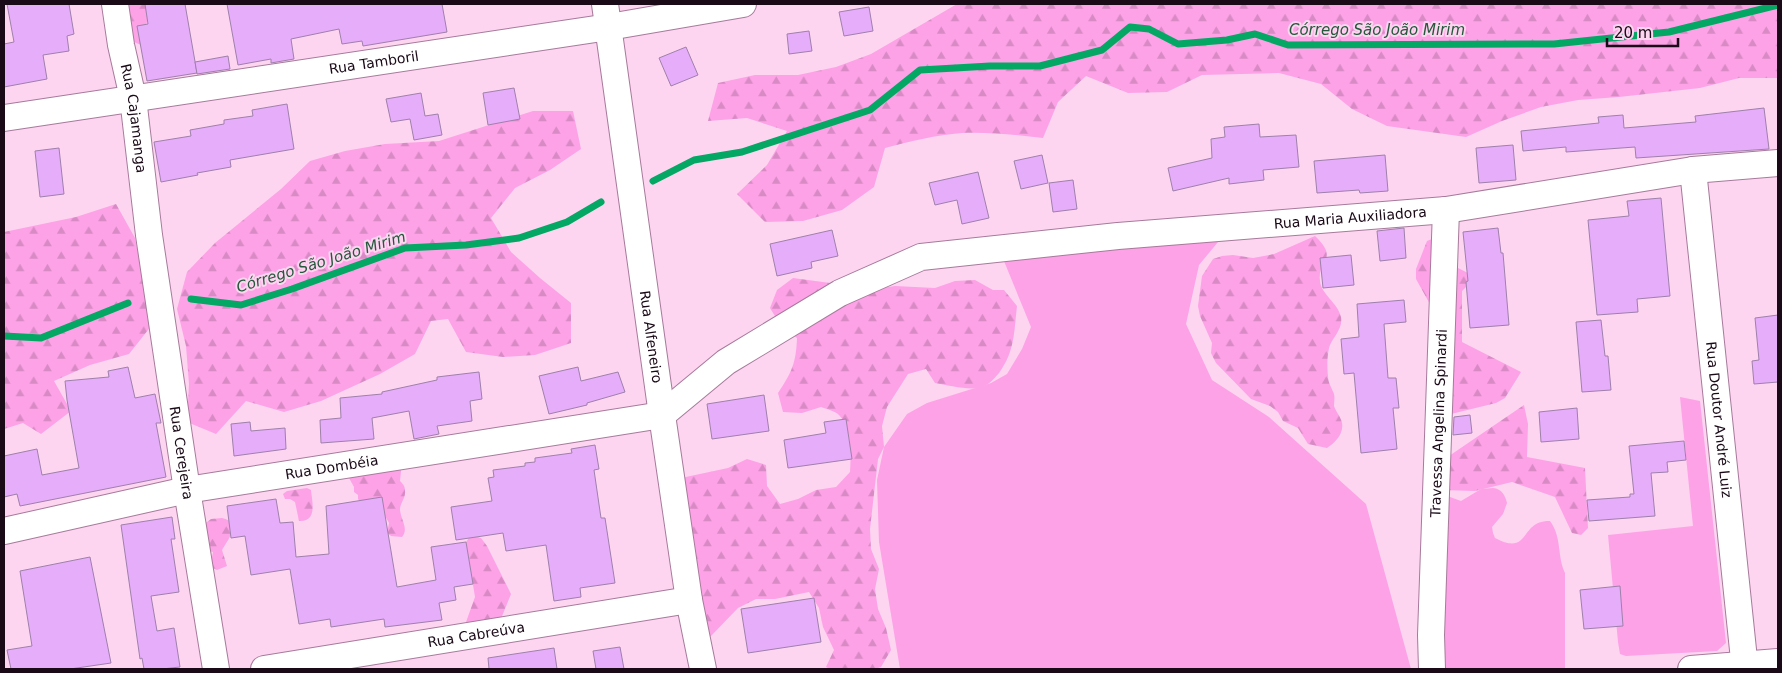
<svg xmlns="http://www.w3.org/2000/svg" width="1782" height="673" font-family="'DejaVu Sans',sans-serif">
	<defs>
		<pattern id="forest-firs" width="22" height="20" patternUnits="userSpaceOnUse" patternTransform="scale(1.25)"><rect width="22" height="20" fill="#fda2e6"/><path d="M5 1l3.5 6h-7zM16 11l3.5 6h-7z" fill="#d88ac5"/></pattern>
	</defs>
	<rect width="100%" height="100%" fill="#fdd5f1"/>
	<!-- green -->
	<g fill="#fda2e6">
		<path d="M1223 236 1199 265 1186 324 1212 380 1269 417 1366 504 1411 669H900L879 542 877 480 884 447 907 414 927 403 991 383 1007 374 1022 349 1031 327 997 244Z"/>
		<path d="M1680 397 1700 401 1726 643 1717 651 1626 656 1620 654 1618 642 1608 535 1693 526Z"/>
		<path d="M1493 488C1502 489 1505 495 1507 503L1503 514 1492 527 1493 533 1495 538C1531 557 1519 520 1550 521 1562 537 1557 556 1565 573V669H1445L1442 490 1450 497 1461 501 1481 489Z"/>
	</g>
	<!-- forest -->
	<g fill="url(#forest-firs)">
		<path d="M121 4 154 5 148 18 141 45 134 42Z"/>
		<path d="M957 4H1778V78H1739L1700 88 1619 97 1578 100 1541 107 1502 121 1466 137 1387 126 1352 109 1321 84 1279 73 1202 75 1167 92 1128 93 1086 76 1058 102 1043 138C1017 135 989 132 962 133 936 135 911 141 885 148L874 187 842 210 803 221 765 222 737 194 767 165 787 131 747 118 708 121 718 83 755 75H798L836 67 871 54Z"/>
		<path d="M533 111H573L581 149 550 170 515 188 491 218 511 252 540 278 571 303V343L535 355 503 357 466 352 448 319 431 321 415 354 380 374 321 401 284 412 246 401 216 434 187 422 189 384 186 346 177 309 187 272 215 243 281 189 310 161 345 151 385 144 439 141Z"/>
		<path d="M116 204 135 238 152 325 129 354 90 365 54 381 71 411 41 434 23 423 4 429V232L76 217Z"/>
		<path d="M1447 233 1450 264 1476 277 1462 291V342L1521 372 1505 398 1496 403 1447 415 1428 408 1426 398 1435 347 1431 306 1416 279V269L1427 241Z"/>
		<path d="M1315 236C1340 260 1317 260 1320 281 1321 294 1338 303 1341 317 1343 328 1334 336 1330 345 1327 353 1327 368 1328 376 1328 383 1332 388 1334 394 1335 398 1334 402 1334 406 1336 412 1341 417 1342 423 1344 434 1335 443 1327 448L1308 444 1298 428 1283 421 1278 412 1270 406 1251 399 1216 363 1211 353 1212 343 1200 316 1198 306 1202 276 1213 259 1222 256 1233 255 1253 258 1274 254Z"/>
		<path d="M793 278 875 289 895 286 935 288 955 281 975 280 993 290H1004L1017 306C1014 332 1015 351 999 373 993 380 988 386 978 388 967 390 946 385 935 383L926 369 908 374 887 407 882 426 884 447 878 459 870 529 871 549 879 569 875 589 878 609 886 628 891 650 881 667 875 669H830L826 667 834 650 823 627 819 608 809 592 775 599H756L738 608 711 636 692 638 667 481 728 468 747 459 766 465 767 486 780 504 798 499 816 490 836 487 850 472C851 454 852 429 839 415 835 411 826 409 821 407L802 413 783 412 778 393C792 372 796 363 797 338L781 326 770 308 777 290Z"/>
		<path d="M1524 405 1528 424 1527 457 1585 468 1588 528 1581 535 1572 533 1555 497 1512 482 1475 491 1442 490 1449 456Z"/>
		<path d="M397 461 401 471 400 481C403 484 405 486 405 491 406 498 400 503 400 510 401 520 409 529 402 537L391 536 387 533 389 523 384 514 361 503 358 499V495L354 492V487L349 478 353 469Z"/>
		<path d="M307 488 311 490C312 501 318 522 299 521L295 502 290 499H285L283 494 287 491Z"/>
		<path d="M222 518C243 522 227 541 222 550L227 566 217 570 213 568 209 560 212 557 213 552 208 551 203 525 211 519Z"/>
		<path d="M471 535 481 538 487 546 511 594 496 631 472 630 466 622 475 597 466 542Z"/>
	</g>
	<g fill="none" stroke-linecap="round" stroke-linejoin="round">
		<!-- stream -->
		<g stroke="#04a764" stroke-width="7">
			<path d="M653 181 694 160 742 152 870 110 920 70 990 66H1040L1102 50 1130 27 1149 29 1178 44 1227 40 1255 34 1288 45 1554 44 1669 32 1778 5"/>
			<path d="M191 299 241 305 292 289 405 248 466 245 519 238 567 222 601 202"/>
			<path d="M4 336 41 338 128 303"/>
		</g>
	</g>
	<!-- building -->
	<g fill="#e6adfb" stroke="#9f80aa">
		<path d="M7 4H69L74 34 67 36 69 51 43 55 47 79 4 87V44L14 42Z"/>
		<path d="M145 4H185L197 73 147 81 137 26 148 24Z"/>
		<path d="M227 4H442L447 32 363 46 362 41 342 44 339 29 291 39 294 59 271 63V59L238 65Z"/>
		<path d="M869 7 873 31 844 36 839 12Z"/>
		<path d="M809 31 812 51 789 54 787 34Z"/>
		<path d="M686 47 698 75 671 86 659 58Z"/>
		<path d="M228 56 230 69 197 74 195 62Z"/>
		<path d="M514 88 520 119 488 125 483 93Z"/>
		<path d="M421 93 425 116 438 114 442 135 414 140 410 119 391 122 386 99Z"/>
		<path d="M287 104 294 149 230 160 231 167 197 173 198 175 161 182 154 142 191 136 190 130 224 124V120L253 116 252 110Z"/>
		<path d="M1764 108 1769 149 1636 158 1635 147 1566 152V147L1523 151 1521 131 1599 123 1598 117 1623 115 1624 128 1696 122 1695 116Z"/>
		<path d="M1259 124 1260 137 1296 135 1299 167 1263 170 1264 180 1229 184V178L1173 191 1168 168 1212 158 1211 139 1225 137 1224 127Z"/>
		<path d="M1513 145 1516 180 1479 183 1476 148Z"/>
		<path d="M59 148 64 194 40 197 35 151Z"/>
		<path d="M1042 155 1048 183 1021 189 1014 161Z"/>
		<path d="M1385 155 1388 191 1360 193 1359 190 1317 193 1314 161Z"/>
		<path d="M978 172 989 218 962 224 957 200 935 205 929 183Z"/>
		<path d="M1073 180 1077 209 1053 212 1049 183Z"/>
		<path d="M1661 198 1670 296 1637 299 1638 312 1597 315 1588 220 1629 216 1627 201Z"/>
		<path d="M1404 228 1406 258 1380 261 1377 231Z"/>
		<path d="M1498 228 1501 253H1503L1509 325 1470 328 1466 282 1468 281 1463 232Z"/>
		<path d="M832 230 838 256 811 262 812 268 777 276 770 244Z"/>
		<path d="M1351 255 1354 285 1323 288 1320 258Z"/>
		<path d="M1404 300 1406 322 1384 324 1388 378H1396L1399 408H1393L1397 449 1361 453 1354 373 1344 374 1341 339 1359 337 1357 304Z"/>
		<path d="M1778 315V382L1754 384 1752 361 1759 360 1755 318Z"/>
		<path d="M1601 320 1605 356H1608L1611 390 1582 392 1576 322Z"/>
		<path d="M128 367 135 398 155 394 161 423H156L166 477 20 506 17 494 4 497V456L37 449 42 475 79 468 67 400 65 381 109 377 108 371Z"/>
		<path d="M578 367 581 381 618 372 625 392 587 403V405L549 414 539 376Z"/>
		<path d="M479 372 482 399 470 401 472 421 437 426 439 434 414 439 409 411 372 418 374 439 321 443 320 420 341 418 340 398 382 394V392L437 380V377Z"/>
		<path d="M764 395 769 431 712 439 707 404Z"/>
		<path d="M1577 408 1579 439 1541 442 1539 412Z"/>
		<path d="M1470 415 1472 433 1453 435 1454 417Z"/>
		<path d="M846 419 852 459 788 468 784 440 826 433 824 422Z"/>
		<path d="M250 422 251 431 285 428 286 449 234 456 231 424Z"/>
		<path d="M1684 441 1686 460 1667 462 1668 472 1651 473 1655 516 1589 521 1587 500 1630 497V494H1634L1629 446Z"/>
		<path d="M595 445 599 469 594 470 601 518H605L615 583 580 588 581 597 554 601 546 545 506 551 503 533 456 540 451 507 492 501 488 478 494 477 493 470 525 466V463L535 462V458L572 453 571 449Z"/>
		<path d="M382 497 397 587 436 580 431 547 466 542 473 584 454 587 456 600 439 603 442 620 385 627 384 619 331 627 330 619 299 624 290 569 251 575 245 536 231 538 227 506 276 499 280 523 293 522 296 557 329 554 326 506Z"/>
		<path d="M172 517 175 539H171L179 592 151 596 157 631 174 628 180 667 162 669H144L142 658 140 659 121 525Z"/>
		<path d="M90 557 111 663 70 669H11L7 650 32 646 20 571Z"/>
		<path d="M1620 586 1623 626 1584 629 1580 590Z"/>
		<path d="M814 598 821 642 748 653 741 609Z"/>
		<path d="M620 647 624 669H596L593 651Z"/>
		<path d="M554 648 557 669H489L488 658Z"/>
	</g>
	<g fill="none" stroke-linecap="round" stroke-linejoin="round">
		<!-- minor casing -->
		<g stroke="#a77a9b" stroke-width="28">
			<g id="minor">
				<path id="s1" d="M115 4 121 45 133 98 149 235 187 490 216 669"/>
				<path id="s2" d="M605 4 662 415 689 600 703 669"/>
				<path id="s3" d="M4 118 609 27 743 4"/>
				<path id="s4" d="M1693 170 1745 669"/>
				<path id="s5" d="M662 415 726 362 840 293 921 257 1118 236 1446 210 1693 170 1778 163"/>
				<path id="s6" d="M4 531 187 490 662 415"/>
				<path id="s7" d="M264 669 689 600"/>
				<path id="s8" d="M1432 669 1431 635 1446 210"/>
				<path d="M1691 669 1778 662"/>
			</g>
		</g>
		<!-- minor -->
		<use href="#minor" stroke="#fff" stroke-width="26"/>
	</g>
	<g text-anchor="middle" stroke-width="4" stroke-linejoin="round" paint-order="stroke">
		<!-- street labels -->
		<g font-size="14" fill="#1a0a17" stroke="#fdd5f1">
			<text dy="5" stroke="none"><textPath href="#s3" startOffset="374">Rua Tamboril</textPath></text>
			<text dy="5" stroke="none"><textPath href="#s1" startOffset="116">Rua Cajamanga</textPath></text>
			<text dy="5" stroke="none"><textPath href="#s5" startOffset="736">Rua Maria Auxiliadora</textPath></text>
			<text dy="5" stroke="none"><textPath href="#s2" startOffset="336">Rua Alfeneiro</textPath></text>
			<text dy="5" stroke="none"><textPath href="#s4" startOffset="251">Rua Doutor André Luiz</textPath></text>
			<text dy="5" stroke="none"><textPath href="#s8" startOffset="246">Travessa Angelina Spinardi</textPath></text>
			<text dy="5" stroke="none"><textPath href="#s1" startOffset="454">Rua Cerejeira</textPath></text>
			<text dy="5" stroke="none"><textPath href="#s6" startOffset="334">Rua Dombéia</textPath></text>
			<text dy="5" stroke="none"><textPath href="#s7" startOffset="215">Rua Cabreúva</textPath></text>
		</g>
		<!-- water labels -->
		<g font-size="15" font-style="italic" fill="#24573b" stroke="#fdd5f1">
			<text x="1377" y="35">Córrego São João Mirim</text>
			<text transform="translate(321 262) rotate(-17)" y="5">Córrego São João Mirim</text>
		</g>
	</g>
	<!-- border -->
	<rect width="1782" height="673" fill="none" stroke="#1a0a17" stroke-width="10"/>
	<!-- scale -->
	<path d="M1607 38v8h71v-8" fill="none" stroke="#1a0a17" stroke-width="2.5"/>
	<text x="1614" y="38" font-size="15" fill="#1a0a17" stroke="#fdd5f1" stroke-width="4" paint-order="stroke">20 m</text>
</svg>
